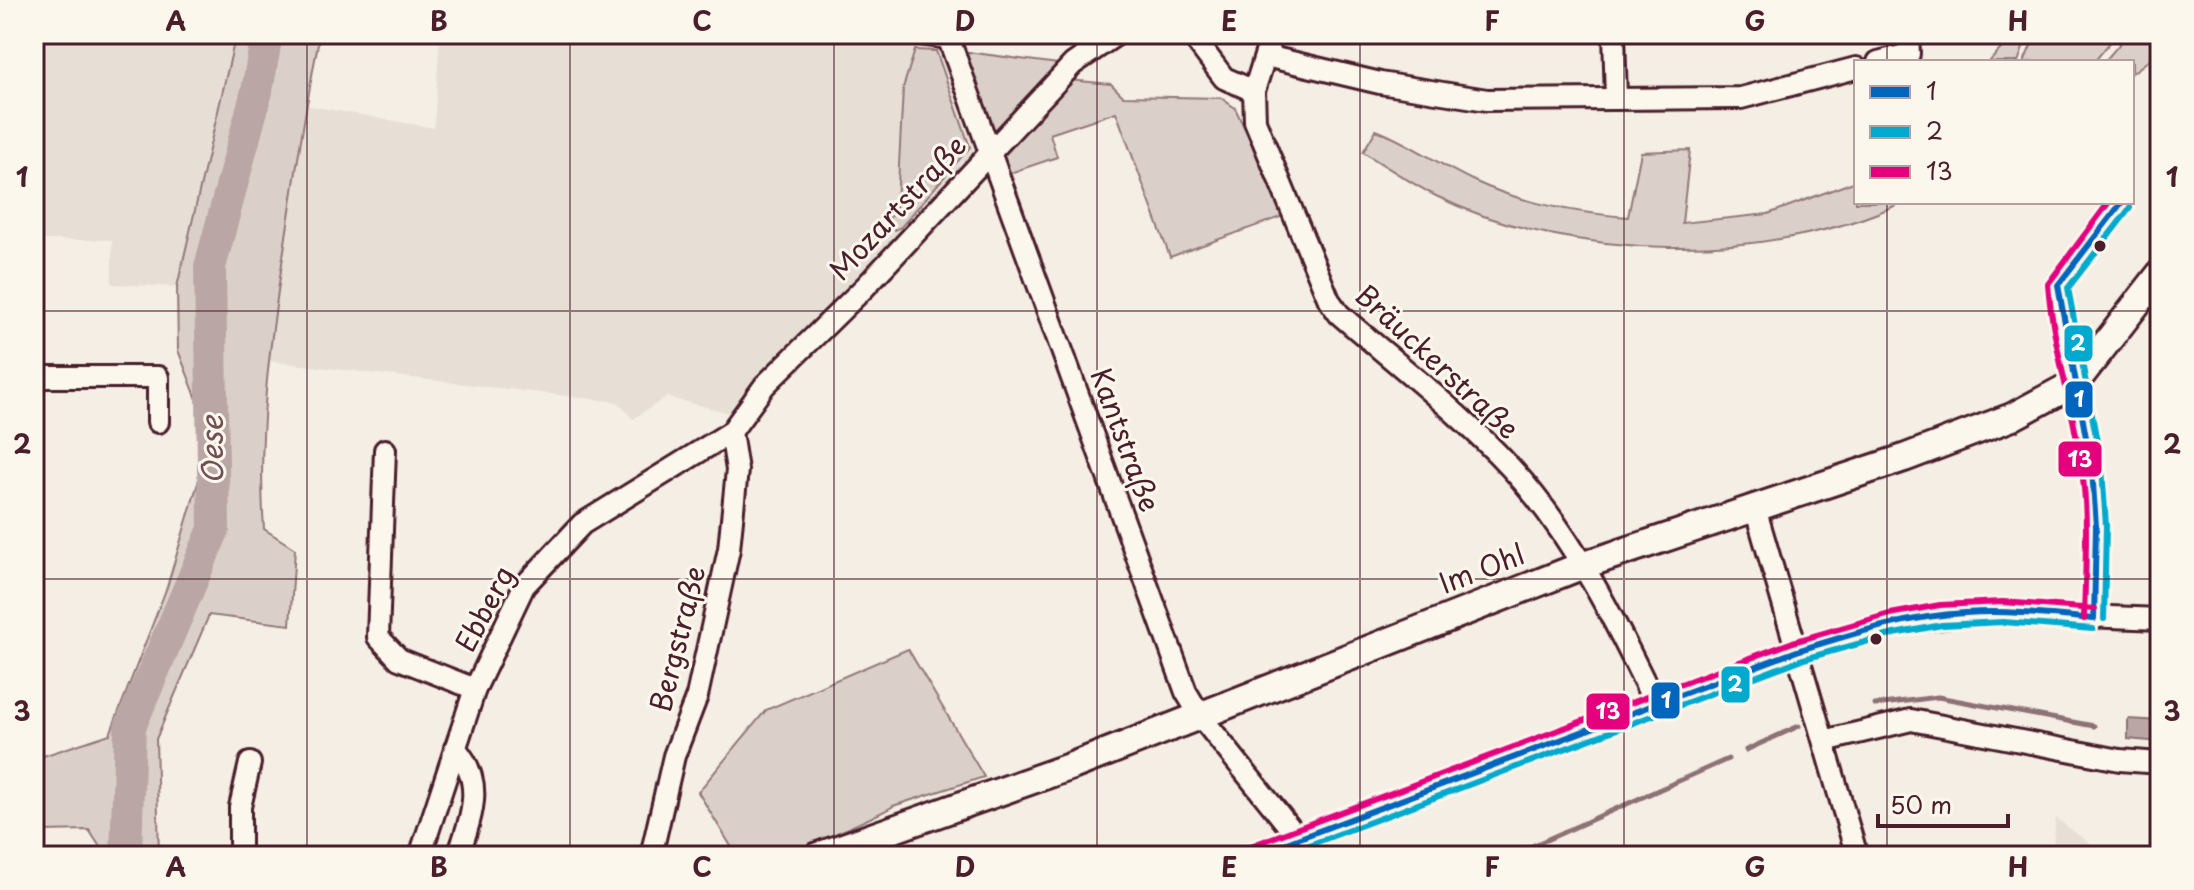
<svg xmlns="http://www.w3.org/2000/svg" width="2194" height="890" font-family="'Playpen Sans',sans-serif">
	<rect width="100%" height="100%" fill="#f4eee4"/>
	<filter id="ink" filterUnits="userSpaceOnUse"><feTurbulence type="fractalNoise" baseFrequency=".0125" numOctaves="2"/><feDisplacementMap in="SourceGraphic" scale="16" xChannelSelector="R" yChannelSelector="G"/><feConvolveMatrix kernelMatrix="1 2 1 2 8 2 1 2 1" color-interpolation-filters="sRGB"/></filter>
	<g filter="url(#ink)">
		<!-- built -->
		<g fill="#e7dfd6">
			<path d="M34 34H236L177 287 112 284V240H34Z"/>
			<path d="M440 34H863L937 44 977 159 855 293 730 413 666 397 633 419 618 402 268 361 305 105 434 128Z"/>
			<path d="M2056 818 2107 856H1982L1985 850 2052 855Z"/>
		</g>
		<!-- green -->
		<g fill="#dbd0c9" stroke="#92787a" stroke-width="2">
			<path d="M236 34H320C305 106 295 178 284 250 270 343 257 436 264 529L295 549 290 625 209 615 156 739 159 856H106L89 830 43 831 34 802V759L110 734 167 587 200 476 198 402 178 350 177 287Z"/>
			<path d="M2014 34H2028L2018 62H1989Z"/>
			<path d="M2036 34H2117L2094 62H2024Z"/>
			<path d="M2128 34H2160V52L2132 73V62H2104Z"/>
			<path d="M955 46 967 52 1066 65 989 147Z"/>
			<path d="M915 50 936 51 970 147 901 227 895 230 888 221 897 204 903 88Z"/>
			<path d="M1068 80 1111 84 1123 96 1221 98 1235 108 1286 215 1170 257 1116 112 1050 134 1057 157 1004 175 993 153Z"/>
			<path d="M1376 130C1410 143 1441 166 1474 181 1523 204 1575 213 1628 217L1641 152 1690 150 1682 223 1768 214 1856 181V202H1903C1771 265 1567 261 1436 196 1411 183 1387 167 1363 152Z"/>
			<path d="M908 649 984 777 893 806C888 811 791 854 782 856 768 859 751 856 737 856L698 792 766 710Z"/>
		</g>
		<!-- water -->
		<path fill="#baa7a5" stroke="#8d7174" stroke-width="2" d="M2128 719 2160 721V742L2128 739Z"/>
		<g fill="none" stroke-linecap="round" stroke-linejoin="round">
			<!-- stream -->
			<g stroke="#8d7174" stroke-width="5">
				<path d="M1875 705 1938 697 2094 726"/>
				<path d="M1746 750 1799 726"/>
				<path d="M1510 856 1728 759"/>
			</g>
			<!-- river -->
			<path stroke="#baa7a5" stroke-width="32" d="M126 856 130 727 214 529 210 267 257 91 267 34"/>
			<!-- street casing -->
			<g stroke="#4a1f2b" stroke-width="26">
				<g id="street">
					<path d="M920 34 948 38"/>
					<path d="M947 34 1186 692 1201 717 1298 838"/>
					<path d="M1191 34 1224 78 1254 91"/>
					<path d="M1272 34 1254 91 1255 121 1329 300 1339 314C1397 364 1459 412 1511 468 1573 535 1617 624 1656 706"/>
					<path d="M1614 34 1616 99"/>
					<path d="M1266 56 1380 83 1487 100 1741 98 1856 68"/>
					<path d="M1878 62 1909 54 1908 34"/>
					<path d="M34 377H158V422"/>
					<path d="M2075 383 2095 495 2094 619"/>
					<path d="M385 450 378 637 399 659 475 689"/>
					<path d="M1755 508 1857 856"/>
					<path d="M1824 741 1911 720 2120 760 2160 763"/>
					<path d="M455 748C486 782 471 817 458 856"/>
					<path d="M240 856V807L250 763"/>
					<path d="M420 856 475 689 524 586 582 524 731 432 765 385 865 287 1073 64 1117 34"/>
					<path d="M651 856 674 756 697 696 729 549 737 470 731 432"/>
					<path d="M1252 856 1797 651 1874 628 1987 612 2160 619"/>
				</g>
			</g>
			<!-- secondary casing -->
			<g stroke="#4a1f2b" stroke-width="32">
				<path id="secondary" d="M818 856 1072 766 1581 566 1904 458 2012 417 2075 383 2160 274"/>
			</g>
			<!-- street -->
			<use href="#street" stroke="#fbf7ec" stroke-width="20"/>
			<!-- secondary -->
			<use href="#secondary" stroke="#fbf7ec" stroke-width="26"/>
			<!-- bus-1 casing -->
			<g stroke="#fbf7ec" stroke-width="12">
				<g id="bus-1">
					<path d="M2094 619 2096 526 2092 470 2058 285 2122 202"/>
					<path d="M1252 856 1797 651C1852 634 1907 616 1965 613 2008 610 2051 615 2094 619"/>
				</g>
			</g>
			<!-- bus-2 casing -->
			<g stroke="#fbf7ec" stroke-width="12">
				<g id="bus-2">
					<path d="M2104 619 2106 526 2102 468 2068 288 2130 208"/>
					<path d="M1280 856 1800 660 1894 634 1942 625 2003 622 2093 629"/>
				</g>
			</g>
			<!-- bus-3 casing -->
			<g stroke="#fbf7ec" stroke-width="12">
				<g id="bus-3">
					<path d="M2084 619C2085 570 2089 520 2082 471 2074 408 2053 348 2048 284L2109 202"/>
					<path d="M1248 847 1793 642 1890 614 1940 605 2003 602 2095 609"/>
				</g>
			</g>
			<!-- bus-1 -->
			<use href="#bus-1" stroke="#0065bd" stroke-width="6"/>
			<!-- bus-2 -->
			<use href="#bus-2" stroke="#00a9ce" stroke-width="6"/>
			<!-- bus-3 -->
			<use href="#bus-3" stroke="#e5007d" stroke-width="6"/>
		</g>
	</g>
	<!-- grid -->
	<path fill="none" stroke="#4a1f2b" stroke-width="2" stroke-opacity="0.55" d="M307 34V856M570 34V856M834 34V856M1097 34V856M1360 34V856M1624 34V856M1887 34V62M1887 202V856M34 311H2160M34 579H2160"/>
	<!-- markers -->
	<g fill="#4a1f2b" stroke="#fbf7ec" stroke-width="3">
		<circle cx="2100" cy="246" r="7"/>
		<circle cx="1876" cy="639" r="7"/>
	</g>
	<g text-anchor="middle" stroke-width="6" stroke-linejoin="round" paint-order="stroke">
		<!-- street labels -->
		<g font-size="28" fill="#4a1f2b" stroke="#fbf7ec">
			<text transform="translate(898 208) rotate(-47)" y="10">Mozartstraße</text>
			<text transform="translate(1437 362) rotate(43)" y="10">Bräuckerstraße</text>
			<text transform="translate(1125 440) rotate(70)" y="10">Kantstraße</text>
			<text transform="translate(1482 569) rotate(-21)" y="10">Im Ohl</text>
			<text transform="translate(485 609) rotate(-62)" y="10">Ebberg</text>
			<text transform="translate(678 639) rotate(-76)" y="10">Bergstraße</text>
		</g>
		<!-- water labels -->
		<g font-size="30" font-style="italic" fill="#714f56" stroke="#fbf7ec">
			<text transform="translate(213 450) rotate(-91)" y="10">Oese</text>
		</g>
	</g>
	<g stroke="#fbf7ec" stroke-width="3">
		<rect x="2063" y="324" width="31" height="39" rx="8" fill="#00a9ce"/>
		<rect x="2064" y="380" width="30" height="39" rx="8" fill="#0065bd"/>
		<rect x="2057" y="440" width="46" height="38" rx="8" fill="#e5007d"/>
		<rect x="1720" y="665" width="31" height="39" rx="8" fill="#00a9ce"/>
		<rect x="1650" y="681" width="31" height="39" rx="8" fill="#0065bd"/>
		<rect x="1585" y="692" width="46" height="39" rx="8" fill="#e5007d"/>
	</g>
	<g font-size="22" text-anchor="middle" font-weight="bold" fill="#fff">
		<text x="2078" y="351">2</text>
		<text x="2079" y="407">1</text>
		<text x="2080" y="467">13</text>
		<text x="1735" y="692">2</text>
		<text x="1666" y="708">1</text>
		<text x="1608" y="719">13</text>
	</g>
	<!-- margin -->
	<rect width="2194" height="890" fill="none" stroke="#fbf7ec" stroke-width="88"/>
	<!-- legend -->
	<rect x="1854" y="60" width="280" height="144" fill="#fbf7ec" stroke="#b4a19f" stroke-width="2"/>
	<rect x="1870" y="86" width="40" height="12" fill="#0065bd" stroke="#b4a19f" stroke-width="2"/>
	<text x="1926" y="100" font-size="24" fill="#4a1f2b">1</text>
	<rect x="1870" y="126" width="40" height="12" fill="#00a9ce" stroke="#b4a19f" stroke-width="2"/>
	<text x="1926" y="140" font-size="24" fill="#4a1f2b">2</text>
	<rect x="1870" y="166" width="40" height="12" fill="#e5007d" stroke="#b4a19f" stroke-width="2"/>
	<text x="1926" y="180" font-size="24" fill="#4a1f2b">13</text>
	<!-- scale -->
	<path d="M1878 814v12h130v-12" fill="none" stroke="#4a1f2b" stroke-width="4"/>
	<text x="1890" y="814" font-size="24" fill="#4a1f2b" stroke="#fbf7ec" stroke-width="6" paint-order="stroke">50 m</text>
	<rect x="44" y="44" width="2106" height="802" fill="none" stroke="#4a1f2b" stroke-width="3"/>
	<g font-size="26" text-anchor="middle" font-weight="bold" fill="#4a1f2b">
		<text x="176" y="31">A</text>
		<text x="439" y="31">B</text>
		<text x="702" y="31">C</text>
		<text x="965" y="31">D</text>
		<text x="1229" y="31">E</text>
		<text x="1492" y="31">F</text>
		<text x="1755" y="31">G</text>
		<text x="2018" y="31">H</text>
		<text x="22" y="187">1</text>
		<text x="2172" y="187">1</text>
		<text x="22" y="454">2</text>
		<text x="2172" y="454">2</text>
		<text x="22" y="721">3</text>
		<text x="2172" y="721">3</text>
		<text x="176" y="877">A</text>
		<text x="439" y="877">B</text>
		<text x="702" y="877">C</text>
		<text x="965" y="877">D</text>
		<text x="1229" y="877">E</text>
		<text x="1492" y="877">F</text>
		<text x="1755" y="877">G</text>
		<text x="2018" y="877">H</text>
	</g>
</svg>
